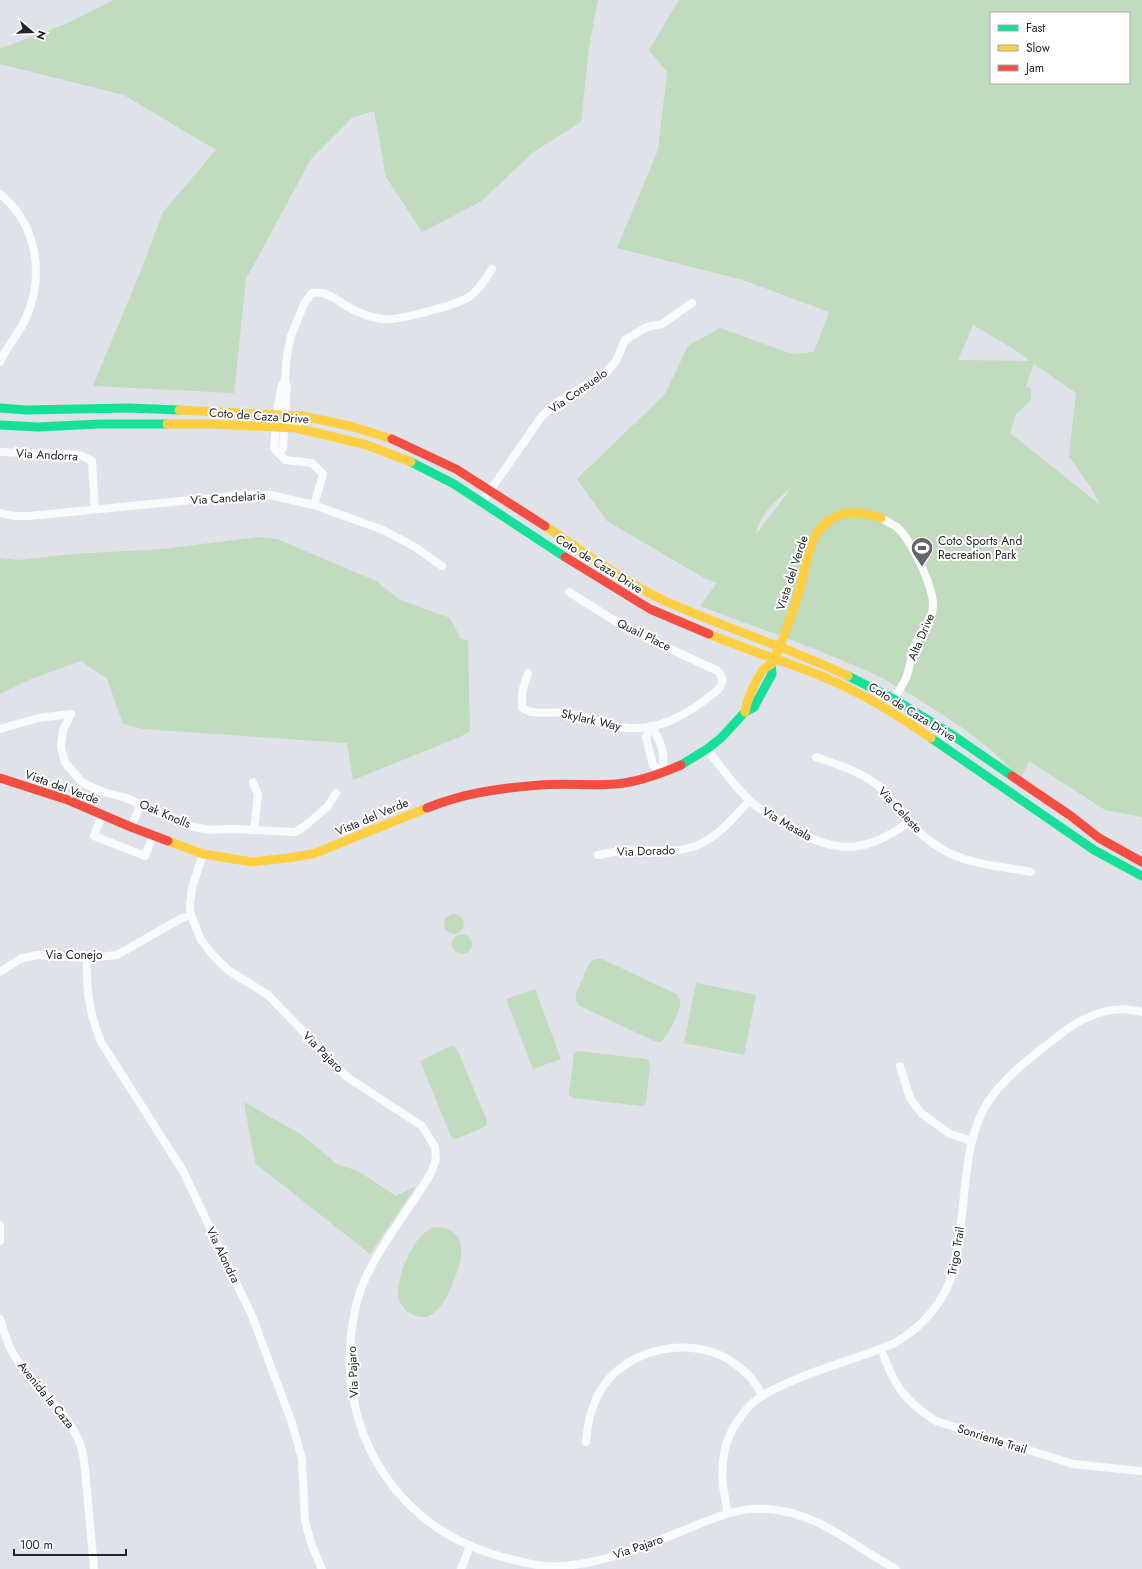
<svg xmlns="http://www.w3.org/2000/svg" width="1142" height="1569" font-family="Jost,sans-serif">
	<rect width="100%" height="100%" fill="#dfe2e8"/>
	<!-- green -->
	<g fill="#c0dbbd" fill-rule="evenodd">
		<path d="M114 0H598L589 48 581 122 535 151 480 202 422 232 386 177 374 111 352 118 311 159 246 279 234 393 93 386 141 270 163 212 216 150 124 95 0 64V49L70 22Z"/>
		<path d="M679 0H1142V817L1105 810 1029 761 1020 780C1002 757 977 737 952 721 922 701 891 681 858 667 806 644 753 626 700 606L717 583 704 578 607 521 577 479 665 394 688 346 720 328 792 354 814 352 829 312 743 280 617 248 658 150 667 72 649 50ZM991 13H1129V83H991ZM973 325 1015 350 1030 361 958 360ZM1034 364 1076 393 1069 456 1093 491 1099 504 1010 433 1017 412 1018 413 1031 400V389L1026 386ZM793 486 756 534C761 511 777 500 793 486Z"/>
		<path d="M258 537 277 539 376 581 400 600 450 618 461 639 468 640 470 731 460 737 353 780 347 743 142 729 123 724 107 679 81 661 31 679 0 694V558L18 560 73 554 162 549Z"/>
		<circle cx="454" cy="924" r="10"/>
		<circle cx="462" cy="944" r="10"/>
		<path d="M596 959H602L676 994C679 998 681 1000 680 1005 679 1014 667 1036 661 1042L654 1041 580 1006 576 1001V993L590 962Z"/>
		<path d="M696 983 756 995 744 1055 684 1043Z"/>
		<path d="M535 989 561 1059 533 1069 506 999Z"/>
		<path d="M451 1046H454L457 1049 487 1121V1125L484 1127 457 1139H454L451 1136 420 1061Z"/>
		<path d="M579 1051 646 1059 649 1061 650 1065 646 1102 644 1105 641 1106 574 1098 570 1096 569 1092 574 1055 576 1052Z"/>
		<path d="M244 1102 299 1133 337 1164 358 1171 396 1196 416 1186 370 1254 255 1163Z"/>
		<path d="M436 1227C470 1229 463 1260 453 1282 448 1295 442 1309 429 1316 422 1319 413 1315 407 1311 402 1307 399 1301 398 1295 396 1280 411 1244 423 1234 426 1231 431 1228 436 1227Z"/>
	</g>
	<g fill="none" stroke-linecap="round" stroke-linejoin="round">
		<!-- street -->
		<g stroke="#fafbfc" stroke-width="8">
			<path d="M0 194C38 225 45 277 25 320 18 335 6 347 0 362"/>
			<path d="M0 452 80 455 92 461 95 509"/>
			<path d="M279 454 283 448 287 386 285 380"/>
			<path d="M482 502 542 416 559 401 606 373 616 361 625 340 647 327 662 324 692 303"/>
			<path d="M314 505 323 474 312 463 285 460 274 448 278 406 282 385 285 380 287 355 291 336 304 304 312 293C328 289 341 305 356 311 365 315 378 320 389 319 404 319 456 305 469 297 479 291 485 279 492 269"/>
			<path d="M0 513 14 516H29L243 495H270L314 505 383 530 415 547 442 566"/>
			<path d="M881 518C886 521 892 524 897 527 911 540 934 587 933 607 932 622 919 632 915 645 911 656 910 668 906 678 903 685 898 692 894 699"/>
			<path d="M528 673 522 692V708C525 709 530 712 533 712 544 714 556 711 567 713 585 716 601 724 620 727 657 733 687 715 714 693 722 687 726 679 718 671L640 635 615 621 569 592"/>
			<path d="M71 714 63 730 61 747 65 763 83 783 103 792 126 798 193 827 211 830 231 829 295 832 305 826 328 806 336 793"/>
			<path d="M651 726C662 741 666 756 662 773L653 765 646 738Z"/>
			<path d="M0 729 38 718 71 714"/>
			<path d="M707 749C720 766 733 784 748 799 757 809 772 816 783 823 832 853 862 857 909 822"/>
			<path d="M816 757C838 765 864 772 882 789 892 799 900 811 909 822 918 832 930 842 942 849 968 865 1001 866 1031 872"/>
			<path d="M253 782 258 795 254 830"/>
			<path d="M102 815 94 836 145 856 153 836"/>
			<path d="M131 827 141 804"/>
			<path d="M203 854 192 888 190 904 191 915 201 940 213 955 228 970 268 995 347 1077 422 1126 435 1147 436 1159 431 1173C408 1213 365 1262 356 1306 350 1333 347 1363 352 1391 365 1472 420 1534 499 1556 522 1562 541 1568 565 1566 604 1562 641 1548 677 1533 706 1522 735 1506 767 1509 821 1513 850 1545 896 1569"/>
			<path d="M598 855C605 854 612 852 619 851 638 848 659 852 678 850 709 848 730 822 749 801"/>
			<path d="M87 958C86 990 89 1012 101 1042L183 1171 252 1316 292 1423 302 1459 305 1521 312 1546 322 1569"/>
			<path d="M0 972 20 959 37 955 87 958 117 955 180 919 191 915"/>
			<path d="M900 1066 910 1098 921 1113 950 1134 972 1141"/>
			<path d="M0 1225V1241"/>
			<path d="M0 1319C4 1332 7 1344 14 1355 32 1385 62 1405 77 1437 85 1451 85 1474 87 1490 89 1517 92 1543 94 1569"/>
			<path d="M881 1349C894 1385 903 1400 936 1421L1073 1464 1140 1471"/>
			<path d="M586 1442C588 1419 593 1398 608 1380 639 1344 700 1336 738 1366 749 1375 757 1383 762 1396"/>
			<path d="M727 1513C727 1504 724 1495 723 1486 722 1475 722 1463 724 1453 728 1432 744 1407 762 1396 802 1372 853 1361 895 1343 925 1325 946 1300 955 1266 958 1245 961 1225 963 1205 967 1168 969 1125 993 1095 1010 1072 1036 1054 1058 1036 1082 1017 1110 1003 1142 1012"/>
			<path d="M461 1569 470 1546"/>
		</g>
		<!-- fast -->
		<g stroke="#16e098" stroke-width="9">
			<path d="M0 408 26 410 129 408 179 410"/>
			<path d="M0 425 38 427 99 424H167"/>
			<path d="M411 462 454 484 565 557"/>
			<path d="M848 676 894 699 951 734 1012 776"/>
			<path d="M931 738 1094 850 1142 876"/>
			<path d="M681 765 707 749 721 738 745 712 754 707 772 674 771 664"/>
		</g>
		<!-- slow -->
		<g stroke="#ffcf43" stroke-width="9">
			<path d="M179 410 302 416 350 426 392 439"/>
			<path d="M167 424H211L296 428 367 445 411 462"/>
			<path d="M545 526C584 552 621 580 663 600 724 628 788 647 848 676"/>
			<path d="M709 634C747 650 787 662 826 678 864 694 898 715 931 738"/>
			<path d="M745 712C747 700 755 681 763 670 765 667 770 666 772 663 781 646 792 614 798 595 804 577 808 543 820 529 839 508 856 511 881 518"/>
			<path d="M168 841 203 854 252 862 287 858 313 854 427 808"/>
		</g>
		<!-- jam -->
		<g stroke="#f24e42" stroke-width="9">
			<path d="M392 439 456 469 545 526"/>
			<path d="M565 557 650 609 709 634"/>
			<path d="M1012 776 1071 816 1099 838 1142 862"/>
			<path d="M0 778 68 800 131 827 168 841"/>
			<path d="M427 808C464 793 500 788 540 785 565 783 591 786 616 784 639 782 660 774 681 765"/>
		</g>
	</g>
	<!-- icons -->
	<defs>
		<g id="stadium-pin" transform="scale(1.15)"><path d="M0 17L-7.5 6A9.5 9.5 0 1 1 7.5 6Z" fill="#64666b" stroke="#fff"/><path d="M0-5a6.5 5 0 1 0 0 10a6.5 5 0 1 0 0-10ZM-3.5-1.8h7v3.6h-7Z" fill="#fff"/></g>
	</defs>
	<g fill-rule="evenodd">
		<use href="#stadium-pin" x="922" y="548"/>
	</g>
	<g text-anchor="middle" stroke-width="4" stroke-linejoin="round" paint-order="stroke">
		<!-- street labels -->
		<g font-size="12" fill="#222428" stroke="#fff">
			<text transform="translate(578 391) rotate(-35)" y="4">Via Consuelo</text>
			<text transform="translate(259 416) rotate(4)" y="4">Coto de Caza Drive</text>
			<text transform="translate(47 455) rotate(3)" y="4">Via Andorra</text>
			<text transform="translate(228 498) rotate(-4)" y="4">Via Candelaria</text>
			<text transform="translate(599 564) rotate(32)" y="4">Coto de Caza Drive</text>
			<text transform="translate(792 573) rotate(-72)" y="4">Vista del Verde</text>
			<text transform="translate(644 635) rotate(26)" y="4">Quail Place</text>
			<text transform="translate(921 637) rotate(-67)" y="4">Alta Drive</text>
			<text transform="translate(912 712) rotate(32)" y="4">Coto de Caza Drive</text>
			<text transform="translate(591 720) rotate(13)" y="4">Skylark Way</text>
			<text transform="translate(62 787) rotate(20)" y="4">Vista del Verde</text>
			<text transform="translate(900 810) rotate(47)" y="4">Via Celeste</text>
			<text transform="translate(165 814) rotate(23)" y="4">Oak Knolls</text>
			<text transform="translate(372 817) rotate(-23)" y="4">Vista del Verde</text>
			<text transform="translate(787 824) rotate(30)" y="4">Via Masala</text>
			<text transform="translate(646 851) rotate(-2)" y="4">Via Dorado</text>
			<text x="74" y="959">Via Conejo</text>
			<text transform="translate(323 1052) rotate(45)" y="4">Via Pajaro</text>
			<text transform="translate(956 1251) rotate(-80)" y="4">Trigo Trail</text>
			<text transform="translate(223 1255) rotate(64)" y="4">Via Alondra</text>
			<text transform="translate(353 1372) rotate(-93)" y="4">Via Pajaro</text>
			<text transform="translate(46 1395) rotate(51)" y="4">Avenida la Caza</text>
			<text transform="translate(992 1439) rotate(18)" y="4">Sonriente Trail</text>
			<text transform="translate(638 1547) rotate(-19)" y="4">Via Pajaro</text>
		</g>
		<!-- poi labels -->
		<g font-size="12" fill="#222428" stroke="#fff" text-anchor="start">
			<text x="938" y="545">Coto Sports And<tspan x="938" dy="14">Recreation Park</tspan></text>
		</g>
	</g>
	<!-- legend -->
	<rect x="990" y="12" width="140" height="72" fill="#ffffff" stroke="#a7a7a9"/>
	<rect x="998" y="25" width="20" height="6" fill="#16e098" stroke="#a7a7a9"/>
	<text x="1026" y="32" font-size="12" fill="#222428">Fast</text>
	<rect x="998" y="45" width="20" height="6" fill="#ffcf43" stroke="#a7a7a9"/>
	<text x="1026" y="52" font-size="12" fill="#222428">Slow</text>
	<rect x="998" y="65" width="20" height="6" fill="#f24e42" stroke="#a7a7a9"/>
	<text x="1026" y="72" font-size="12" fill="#222428">Jam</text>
	<!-- north arrow -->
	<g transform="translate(32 32) rotate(109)" stroke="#ffffff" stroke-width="3" paint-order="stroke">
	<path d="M0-3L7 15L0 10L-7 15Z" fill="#222428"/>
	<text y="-6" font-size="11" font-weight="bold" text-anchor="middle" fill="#222428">N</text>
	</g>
	<!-- scale -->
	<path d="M14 1549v6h112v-6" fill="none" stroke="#222428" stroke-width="2"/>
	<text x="20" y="1549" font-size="12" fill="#222428" stroke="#ffffff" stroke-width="3" paint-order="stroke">100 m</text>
</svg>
